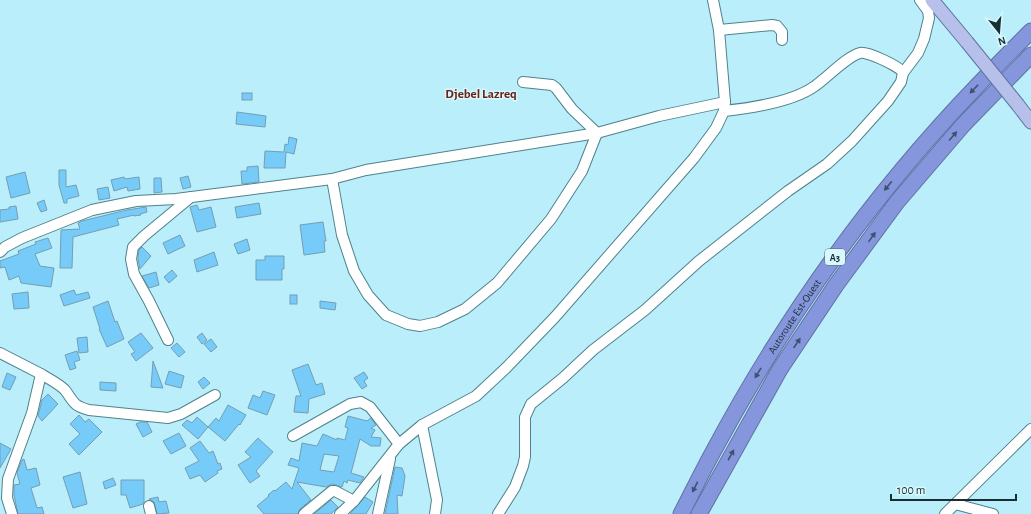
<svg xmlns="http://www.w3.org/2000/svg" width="1031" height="514" font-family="'Alegreya Sans',sans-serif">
	<rect width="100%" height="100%" fill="#b9eefa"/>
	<!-- building -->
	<g fill="#76cbf8" stroke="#749eb4" fill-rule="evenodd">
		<rect x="242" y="93" width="10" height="7"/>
		<path d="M237 112 266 116 265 127 236 124Z"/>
		<path d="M289 137 297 139 294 154 286 152 285 168H264L265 151 284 152 285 144 288 145Z"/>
		<path d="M258 166 259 182 242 184 241 171H247V167Z"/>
		<path d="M59 170H66V187L76 185 79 196 67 199V203H64L59 185Z"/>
		<path d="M25 172 30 193 11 198 6 177Z"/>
		<path d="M188 176 191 187 183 189 180 178Z"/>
		<path d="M124 177 125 179 139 177 140 189 128 191 127 187 114 191 111 180Z"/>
		<path d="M154 178H161L162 192 154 193Z"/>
		<path d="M108 187 110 198 99 200 97 189Z"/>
		<path d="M44 200 47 210 41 212 37 203Z"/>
		<path d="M259 203 261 214 237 218 235 207Z"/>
		<path d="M197 205 199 210 211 207 216 227 197 232 190 207Z"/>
		<path d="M16 206 18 219 0 222V210L9 209V207Z"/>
		<path d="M146 207 147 212 140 214 141 215 134 216V215L117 219 119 225 73 237 72 268H60L61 230 80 229 78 223 82 221 127 210Z"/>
		<path d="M323 222 326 241H324L325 252 304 255 300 225Z"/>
		<path d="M180 235 185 246 168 254 163 243Z"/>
		<path d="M48 238 52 248 35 254 40 266 54 268 51 287 21 283 19 276 9 280 5 267 0 268V261L19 254 18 251 36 244 35 242Z"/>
		<path d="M247 239 250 250 238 254 234 244Z"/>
		<path d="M142 247 151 256 140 269 138 259 139 250Z"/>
		<path d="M214 252 218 265 197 272 194 260Z"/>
		<path d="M265 256H284V269H282V280H256V260H265Z"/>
		<path d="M172 270 177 276 169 283 164 277Z"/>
		<path d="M156 272 159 285 149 288 142 276Z"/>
		<path d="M74 290 76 295 88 292 90 298 64 306 60 295Z"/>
		<path d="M28 292 29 308 14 309 12 294Z"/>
		<rect x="290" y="295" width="7" height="9"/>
		<path d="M108 301 115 322 117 321 124 339 107 347 99 329H100L93 307Z"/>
		<path d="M320 301 336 303 335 310 320 308Z"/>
		<path d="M141 333 153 348 136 361 131 354 135 352 128 342Z"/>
		<path d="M202 333 207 340 202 344 197 337Z"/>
		<path d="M87 337 88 352 79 353 77 338Z"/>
		<path d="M211 339 217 347 211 352 204 344Z"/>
		<path d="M177 343 185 352 179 357 171 348Z"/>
		<path d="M77 351 80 360 74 362 76 368 70 370 65 355Z"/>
		<path d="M153 361 163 388 151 387Z"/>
		<path d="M308 364 316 385 322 383 325 394 309 399 308 413 294 412 296 396H301L292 370Z"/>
		<path d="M169 371 184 376 181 388 165 384Z"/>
		<path d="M364 372 368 378 364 381 367 386 362 389 354 378Z"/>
		<path d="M7 373 16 377 10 390 2 387Z"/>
		<path d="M204 377 210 383 203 389 198 382Z"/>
		<path d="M100 382 116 383V391L100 390Z"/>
		<path d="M263 391 275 395 267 415 248 408 253 395 260 398Z"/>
		<path d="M48 394 58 404 42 421 38 416 42 400Z"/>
		<path d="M228 405 246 415 240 425 239 424 225 441 208 427 216 418 219 421Z"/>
		<path d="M79 415 85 422 89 419 102 432 79 455 69 444 80 434 70 424Z"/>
		<path d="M348 416 367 421 371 418 376 425 371 428 375 430 371 437 381 438 380 446H371L360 439 351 473 364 477 360 483 348 480 347 483 344 481 342 487 332 484 326 487 297 482 311 500 300 509 298 514H264L257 506 269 496 268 495 274 490 275 491 286 482 292 489 299 468 288 465 291 458 299 461 302 443 317 446 323 434 337 440V438L345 440 348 428 345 427ZM324 454 339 456 334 472 320 470Z"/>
		<path d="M197 417 208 427 198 439 182 425 187 420 192 423Z"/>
		<path d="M140 422H147L152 432 143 437 136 424Z"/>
		<path d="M179 433 186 446 171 454 163 441Z"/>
		<path d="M258 438 273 452 256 471 260 476 250 483 238 465 251 457 245 452Z"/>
		<path d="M200 441 209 453 213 451 218 464 220 463 222 469 217 471 218 473 205 482 200 475 190 479 185 468 199 461 190 448Z"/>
		<path d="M0 443 11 449 0 468Z"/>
		<path d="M24 459 27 470 36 468 40 485 31 488 37 508 42 507 44 514H18L14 495V485L20 484 17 473 22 460Z"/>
		<path d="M395 467 402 468 405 476 402 496 397 495 398 514H385Z"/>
		<path d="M80 472 87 504 73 508 63 477Z"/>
		<path d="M113 478 116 485 105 489 103 482Z"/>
		<path d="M121 480H144V502L143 504 130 508 126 495H121Z"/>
		<path d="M158 497 159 502 166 501 169 513 157 514 154 502 149 499Z"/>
		<path d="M365 497 373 502 366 514H350Z"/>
		<path d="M331 500 338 507 331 514H314Z"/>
	</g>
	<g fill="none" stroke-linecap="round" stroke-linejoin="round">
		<!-- minor casing -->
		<g stroke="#4f828c" stroke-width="12">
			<g id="minor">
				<path d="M719 30 772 25 777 26 782 32V40"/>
				<path d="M724 111C752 108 793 102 815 86 828 77 846 57 860 53 866 51 900 66 903 73"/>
				<path d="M332 179 342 235 354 271 368 295 386 315 408 324 420 326 438 322 465 309 497 283 551 219 582 171 597 133 572 109 556 88 552 85 523 82"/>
				<path d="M0 252 5 247 22 238 92 210 136 201 176 199 332 179 366 170 597 133 659 116 725 102"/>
				<path d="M168 340 149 301 134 274 131 259 133 247 144 236 191 197"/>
				<path d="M0 353 41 374 32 413 8 479 7 498 12 514"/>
				<path d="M41 374C49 379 58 383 65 390 74 402 72 405 89 410L168 418 181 414 215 395"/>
				<path d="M422 425 437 500 435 514"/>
				<path d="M293 436 350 404 361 402 370 407 399 444"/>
				<path d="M955 504 993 514"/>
				<path d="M149 506 151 514"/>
				<path d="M304 514 332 491H335L354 501"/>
				<path d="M340 514 354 501 399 444 422 425 476 396 506 368 555 317 694 158 716 128 724 111 725 102 719 30 713 0"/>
				<path d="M378 514 390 459"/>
				<path d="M498 514 515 487 523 466 525 457V417L531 404 563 378 593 350 645 310 699 261 788 191 827 164 852 141 888 101 901 82 903 73 918 53 924 39 929 18 928 11 920 0"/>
				<path d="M945 514 1031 429"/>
			</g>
		</g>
		<!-- major casing -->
		<g stroke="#5f72a1" stroke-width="15">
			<g id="major">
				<path d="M932 0 967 42"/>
				<path d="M1018 105 1031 122"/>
			</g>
		</g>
		<!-- highway casing -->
		<g stroke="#5f72a1" stroke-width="17">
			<g id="highway">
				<path id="s1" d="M681 514C692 493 702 472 713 452 784 319 873 194 978 85 995 67 1013 49 1031 31"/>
				<path d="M699 514 780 369 836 285 897 202 963 125 1031 55"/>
			</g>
		</g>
		<!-- minor -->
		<use href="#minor" stroke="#fff" stroke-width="10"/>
		<!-- major -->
		<use href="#major" stroke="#b6c0eb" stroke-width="13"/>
		<!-- highway -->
		<use href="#highway" stroke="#8596dd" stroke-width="15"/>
		<!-- major-bridge casing -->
		<g stroke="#5f72a1" stroke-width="15" stroke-linecap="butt">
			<path id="major-bridge" d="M967 42 1018 105"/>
		</g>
		<!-- major-bridge -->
		<use href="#major-bridge" stroke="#b6c0eb" stroke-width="13"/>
	</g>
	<!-- one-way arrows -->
	<defs><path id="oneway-solid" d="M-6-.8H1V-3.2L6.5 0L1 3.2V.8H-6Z"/></defs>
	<g fill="#3f526e">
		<use href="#oneway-solid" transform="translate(974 89) rotate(134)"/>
		<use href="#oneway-solid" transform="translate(953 136) rotate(-49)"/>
		<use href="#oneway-solid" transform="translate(888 186) rotate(129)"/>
		<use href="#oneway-solid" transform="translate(872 237) rotate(-54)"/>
		<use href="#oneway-solid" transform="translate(797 343) rotate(-56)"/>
		<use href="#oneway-solid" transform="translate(758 373) rotate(121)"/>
		<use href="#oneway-solid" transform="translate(731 455) rotate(-61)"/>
		<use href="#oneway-solid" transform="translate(695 487) rotate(117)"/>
	</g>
	<g text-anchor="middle" stroke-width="3" stroke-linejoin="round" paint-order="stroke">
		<!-- shield labels -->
		<rect fill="#d8f7fe" stroke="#526a6f" stroke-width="1" x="825" y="249" width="20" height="16" rx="3"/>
		<g font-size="10" font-weight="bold" fill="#192e32">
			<text x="835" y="261">A3</text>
		</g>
		<!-- street labels -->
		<g font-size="11" fill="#192e32" stroke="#d8f7fe">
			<text dy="4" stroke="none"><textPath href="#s1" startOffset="228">Autoroute Est-Ouest</textPath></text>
		</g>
		<!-- quarter labels -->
		<g font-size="13" font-weight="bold" fill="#682417" stroke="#d8f7fe">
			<text x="481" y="98">Djebel Lazreq</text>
		</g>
	</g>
	<!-- north arrow -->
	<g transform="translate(999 32) rotate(163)" stroke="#d8f7fe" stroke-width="3" paint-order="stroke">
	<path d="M0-3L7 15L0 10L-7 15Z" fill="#192e32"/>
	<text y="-6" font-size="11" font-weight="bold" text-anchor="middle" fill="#192e32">N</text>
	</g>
	<!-- scale -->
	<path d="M891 494v6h125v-6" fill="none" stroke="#192e32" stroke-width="2"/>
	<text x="897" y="494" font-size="12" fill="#192e32" stroke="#d8f7fe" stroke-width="3" paint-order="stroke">100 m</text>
</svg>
